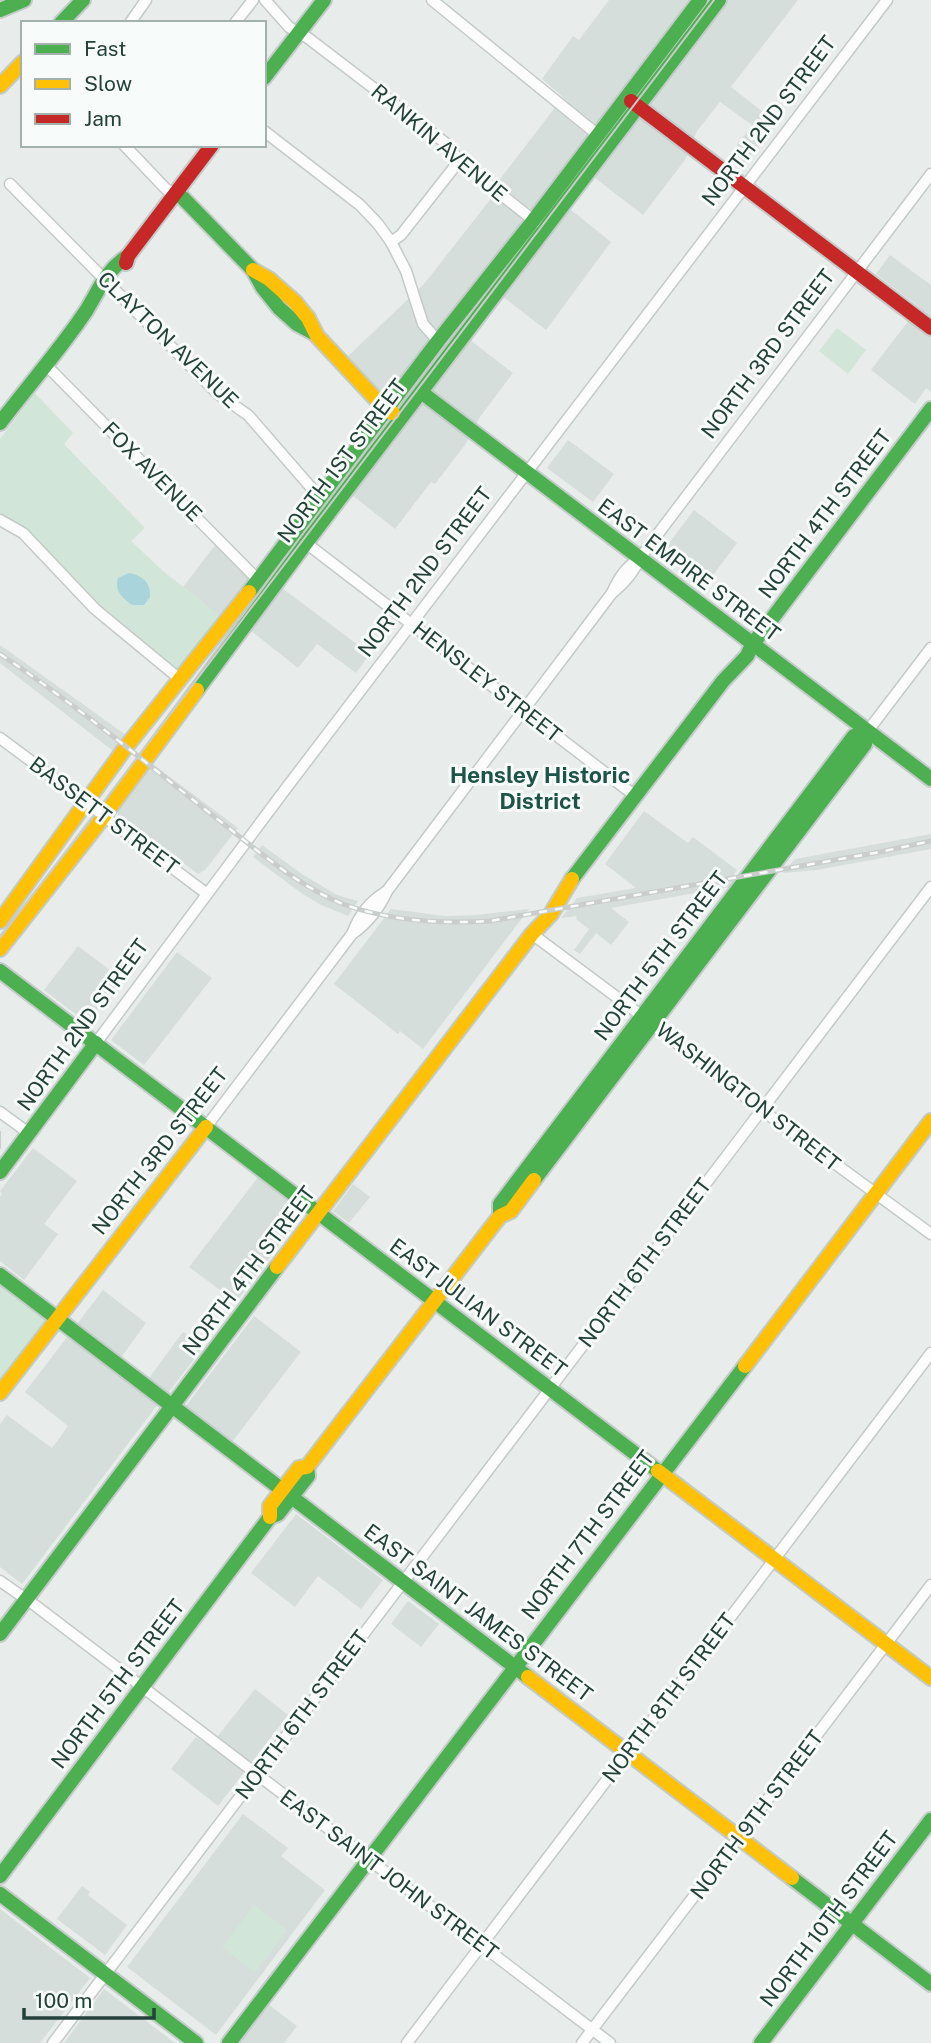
<svg xmlns="http://www.w3.org/2000/svg" width="931" height="2043" font-family="'Public Sans',sans-serif">
	<rect width="100%" height="100%" fill="#e8edeb"/>
	<!-- built -->
	<g fill="#d6dedb">
		<path d="M609 0H696L389 401 346 358 424 284 493 196 497 183 563 97 542 79 573 36 579 40Z"/>
		<path d="M728 0H798L731 87 776 122 742 166 729 156 752 125 720 102 697 131 685 160 643 215 595 178Z"/>
		<path d="M570 209 611 242 546 330 503 297Z"/>
		<path d="M890 255 931 285V392L926 388 915 404 871 370 919 307 876 274Z"/>
		<path d="M470 340 513 373 480 417 465 445 435 484 431 482 395 529 352 495Z"/>
		<path d="M568 440 614 474 593 502 547 468Z"/>
		<path d="M694 510 737 543 704 587 661 554Z"/>
		<path d="M216 544 252 582 221 617 183 587Z"/>
		<path d="M282 588 370 654 356 673 317 644 298 668 251 631Z"/>
		<path d="M0 645 126 735 113 751 0 663Z"/>
		<path d="M149 761 238 828 205 870 198 874 118 815 117 810Z"/>
		<path d="M644 811 688 843 693 837 737 870 734 874 735 886 611 908 629 922 611 945 596 933 580 954 574 950 589 929 576 919 577 916 561 918 577 898 636 888 605 864Z"/>
		<path d="M931 834V849L817 870 783 873 795 859Z"/>
		<path d="M262 845 302 874 337 895 358 901 348 916 321 905 301 893 253 857Z"/>
		<path d="M391 909 445 916 475 915 529 909 423 1049 400 1031 398 1034 334 984Z"/>
		<path d="M78 946 122 979 90 1020 82 1019 44 990Z"/>
		<path d="M177 952 212 978 144 1065 111 1040Z"/>
		<path d="M33 1148 77 1181 44 1224 58 1234 24 1280 0 1261V1197L2 1194 0 1191Z"/>
		<path d="M259 1176 305 1211 236 1302 189 1267Z"/>
		<path d="M353 1184 370 1197 349 1223 333 1211Z"/>
		<path d="M103 1290 146 1323 112 1370 158 1404 22 1584 0 1567V1424L7 1415 52 1448 68 1426 25 1392Z"/>
		<path d="M254 1316 301 1352 232 1442 186 1406Z"/>
		<path d="M183 1332 204 1346 168 1393 149 1378Z"/>
		<path d="M296 1514 383 1580 361 1609 318 1576 295 1607 251 1573Z"/>
		<path d="M408 1601 439 1624 421 1647 391 1624Z"/>
		<path d="M255 1689 288 1715 218 1806 171 1769 196 1737 210 1746Z"/>
		<path d="M243 1814 288 1848 281 1856 325 1890 216 2035 127 1967Z"/>
		<path d="M82 1886 90 1892 88 1895 127 1925 105 1955 57 1919Z"/>
		<path d="M0 1909 90 1978 40 2043H0Z"/>
		<path d="M104 1989 175 2043H64Z"/>
		<path d="M268 2004 297 2026 284 2043H239Z"/>
	</g>
	<!-- green -->
	<g fill="#d1e6d8">
		<path d="M837 328 866 350 848 374 819 351Z"/>
		<path d="M35 393 73 433 64 444 145 528 131 541 163 571 229 623 184 678 117 624 22 526 0 514V439Z"/>
		<path d="M0 1286 44 1319 45 1322 0 1383Z"/>
		<path d="M254 1905 287 1930 255 1972 222 1947Z"/>
	</g>
	<!-- water -->
	<path fill="#a9d4db" d="M129 573C142 575 151 583 150 597L144 605H132C122 598 114 590 118 578Z"/>
	<g fill="none" stroke-linecap="round" stroke-linejoin="round">
		<!-- street casing -->
		<g stroke="#c5cac8" stroke-width="13">
			<g id="street">
				<path d="M265 0 289 27 308 38 448 145 459 161 537 223"/>
				<path d="M432 0 598 135"/>
				<path d="M130 23 146 0"/>
				<path d="M235 23 253 0"/>
				<path d="M264 131 360 205 378 224 391 242 406 271 423 324 438 341"/>
				<path d="M124 145 166 189 176 194"/>
				<path d="M10 184 218 394 248 415 321 499"/>
				<path d="M391 242 401 235 459 161"/>
				<path d="M46 365 258 580"/>
				<path d="M0 520 23 533 95 609 181 680"/>
				<path d="M306 543 634 795"/>
				<path d="M612 593C633 576 634 567 648 547L931 174"/>
				<path d="M867 732 931 648"/>
				<path d="M0 738 90 805"/>
				<path d="M101 814 207 894"/>
				<path d="M352 934C369 922 379 909 387 891L612 593C619 578 625 568 639 559"/>
				<path d="M532 934 642 1016 762 1110 931 1234"/>
				<path d="M96 1043 287 787 887 0"/>
				<path d="M0 1112 30 1134"/>
				<path d="M206 1127 352 934C360 914 369 902 387 891"/>
				<path d="M0 1581 36 1606 610 2043"/>
				<path d="M53 2043 931 887"/>
				<path d="M407 2043 931 1353"/>
				<path d="M582 2043 931 1585"/>
			</g>
		</g>
		<!-- fast casing -->
		<g stroke="#c3cbc8" stroke-width="18">
			<g id="fast">
				<path d="M0 10 24 0"/>
				<path d="M61 23 83 0"/>
				<path d="M264 78 324 0"/>
				<path d="M176 194 183 198 253 270 263 288 279 308 297 324 314 333"/>
				<path d="M421 392 931 779"/>
				<path d="M0 423C28 386 60 350 86 311 99 290 106 270 128 256"/>
				<path d="M249 592 438 341 533 221 700 0"/>
				<path d="M197 690 306 543 719 0"/>
				<path d="M572 879 723 681 747 656 752 645 931 409"/>
				<path d="M0 971 658 1471"/>
				<path d="M0 1172 96 1043"/>
				<path d="M534 1180 865 744 867 732"/>
				<path d="M500 1216V1204L854 736 867 732"/>
				<path d="M0 1275 528 1677"/>
				<path d="M0 1634 277 1267"/>
				<path d="M0 1876 270 1517 278 1514 308 1476 307 1467"/>
				<path d="M792 1878 931 1984"/>
				<path d="M0 1894 196 2043"/>
				<path d="M229 2043 745 1366"/>
				<path d="M761 2043 931 1820"/>
			</g>
		</g>
		<!-- slow casing -->
		<g stroke="#c3cbc8" stroke-width="18">
			<g id="slow">
				<path d="M0 86 23 62"/>
				<path d="M253 270 269 279 295 302 308 318 317 336 387 411 393 413"/>
				<path d="M0 921 126 747 249 592"/>
				<path d="M0 949 95 828 197 690"/>
				<path d="M277 1267 532 934 551 914 572 879"/>
				<path d="M745 1366 931 1121"/>
				<path d="M0 1393 206 1127"/>
				<path d="M658 1471 931 1678"/>
				<path d="M270 1517V1506L299 1468 307 1467 500 1216 511 1211 534 1180"/>
				<path d="M528 1677 792 1878"/>
			</g>
		</g>
		<!-- jam casing -->
		<g stroke="#c3cbc8" stroke-width="18">
			<g id="jam">
				<path d="M631 101 931 328"/>
				<path d="M126 263 128 256 212 145"/>
			</g>
		</g>
		<!-- street -->
		<use href="#street" stroke="#fcfcfc" stroke-width="10"/>
		<!-- fast -->
		<use href="#fast" stroke="#4caf50" stroke-width="14"/>
		<!-- slow -->
		<use href="#slow" stroke="#ffc107" stroke-width="14"/>
		<!-- jam -->
		<use href="#jam" stroke="#c62828" stroke-width="14"/>
		<!-- tram -->
		<g stroke="#c9cdcc" stroke-width="2">
			<path d="M0 938 714 0"/>
			<path d="M0 1132V1148"/>
		</g>
		<!-- rail casing -->
		<g stroke="#c9cdcc" stroke-width="5">
			<path id="rail" d="M0 654C75 704 145 762 216 818 256 849 296 885 343 904 389 921 441 924 490 921L880 852 931 841"/>
		</g>
		<!-- rail -->
		<use href="#rail" stroke="#f7fbf9" stroke-width="2.5" stroke-dasharray="8" stroke-linecap="butt"/>
		<!-- street-bridge casing -->
		<g stroke="#c5cac8" stroke-width="13" stroke-linecap="butt">
			<path id="street-bridge" d="M90 805 99 812"/>
		</g>
		<!-- street-bridge -->
		<use href="#street-bridge" stroke="#fcfcfc" stroke-width="10"/>
	</g>
	<g text-anchor="middle" stroke-width="6" stroke-linejoin="round" paint-order="stroke">
		<!-- street labels -->
		<g font-size="21" fill="#24423a" stroke="#f7fbf9">
			<text transform="translate(769 121) rotate(-53)" y="7">NORTH 2ND STREET</text>
			<text transform="translate(439 143) rotate(40)" y="7">RANKIN AVENUE</text>
			<text transform="translate(168 340) rotate(44)" y="7">CLAYTON AVENUE</text>
			<text transform="translate(768 354) rotate(-53)" y="7">NORTH 3RD STREET</text>
			<text transform="translate(342 461) rotate(-53)" y="7">NORTH 1ST STREET</text>
			<text transform="translate(152 472) rotate(45)" y="7">FOX AVENUE</text>
			<text transform="translate(825 514) rotate(-53)" y="7">NORTH 4TH STREET</text>
			<text transform="translate(689 570) rotate(37)" y="7">EAST EMPIRE STREET</text>
			<text transform="translate(425 572) rotate(-53)" y="7">NORTH 2ND STREET</text>
			<text transform="translate(487 682) rotate(38)" y="7">HENSLEY STREET</text>
			<text transform="translate(104 816) rotate(37)" y="7">BASSETT STREET</text>
			<text transform="translate(661 956) rotate(-53)" y="7">NORTH 5TH STREET</text>
			<text transform="translate(83 1025) rotate(-54)" y="7">NORTH 2ND STREET</text>
			<text transform="translate(748 1097) rotate(38)" y="7">WASHINGTON STREET</text>
			<text transform="translate(160 1151) rotate(-52)" y="7">NORTH 3RD STREET</text>
			<text transform="translate(645 1263) rotate(-53)" y="7">NORTH 6TH STREET</text>
			<text transform="translate(249 1271) rotate(-53)" y="7">NORTH 4TH STREET</text>
			<text transform="translate(478 1308) rotate(37)" y="7">EAST JULIAN STREET</text>
			<text transform="translate(588 1535) rotate(-53)" y="7">NORTH 7TH STREET</text>
			<text transform="translate(478 1613) rotate(37)" y="7">EAST SAINT JAMES STREET</text>
			<text transform="translate(118 1684) rotate(-53)" y="7">NORTH 5TH STREET</text>
			<text transform="translate(669 1698) rotate(-53)" y="7">NORTH 8TH STREET</text>
			<text transform="translate(302 1715) rotate(-53)" y="7">NORTH 6TH STREET</text>
			<text transform="translate(757 1815) rotate(-53)" y="7">NORTH 9TH STREET</text>
			<text transform="translate(389 1875) rotate(37)" y="7">EAST SAINT JOHN STREET</text>
			<text transform="translate(829 1919) rotate(-53)" y="7">NORTH 10TH STREET</text>
		</g>
		<!-- neighbourhood labels -->
		<g font-size="23" font-weight="bold" fill="#1f5548" stroke="#f7fbf9">
			<text x="540" y="783">Hensley Historic<tspan x="540" dy="26">District</tspan></text>
		</g>
	</g>
	<!-- legend -->
	<rect x="21" y="21" width="245" height="126" fill="#f7fbf9" stroke="#a3b1ad" stroke-width="2"/>
	<rect x="35" y="44" width="35" height="10" fill="#4caf50" stroke="#a3b1ad" stroke-width="2"/>
	<text x="84" y="56" font-size="21" fill="#24423a">Fast</text>
	<rect x="35" y="79" width="35" height="10" fill="#ffc107" stroke="#a3b1ad" stroke-width="2"/>
	<text x="84" y="91" font-size="21" fill="#24423a">Slow</text>
	<rect x="35" y="114" width="35" height="10" fill="#c62828" stroke="#a3b1ad" stroke-width="2"/>
	<text x="84" y="126" font-size="21" fill="#24423a">Jam</text>
	<!-- scale -->
	<path d="M24 2008v10h130v-10" fill="none" stroke="#24423a" stroke-width="3.5"/>
	<text x="35" y="2008" font-size="21" fill="#24423a" stroke="#f7fbf9" stroke-width="5" paint-order="stroke">100 m</text>
</svg>
